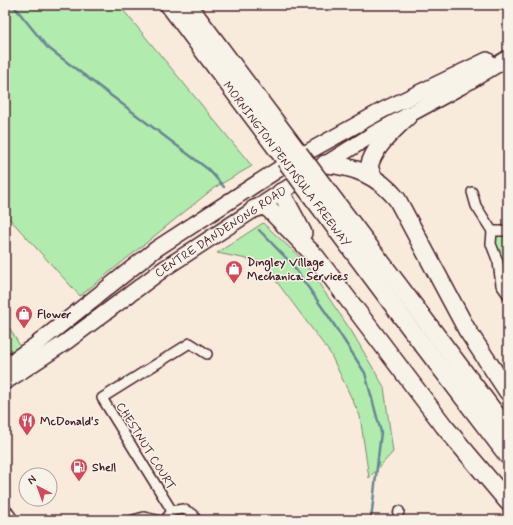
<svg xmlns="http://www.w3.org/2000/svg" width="513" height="525" font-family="Mynerve,sans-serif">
	<rect width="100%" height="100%" fill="#f8ebdc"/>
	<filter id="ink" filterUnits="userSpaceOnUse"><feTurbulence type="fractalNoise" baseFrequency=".025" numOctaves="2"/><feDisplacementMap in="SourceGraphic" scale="8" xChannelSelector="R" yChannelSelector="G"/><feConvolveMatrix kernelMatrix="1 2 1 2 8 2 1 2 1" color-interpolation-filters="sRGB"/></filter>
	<g filter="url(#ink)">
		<!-- green -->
		<g fill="#b2ebae" stroke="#7e856c">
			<path d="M5 5H119L252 166 214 188 80 296 7 216 5 217Z"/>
			<path d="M263 223 302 259 352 332 384 387 393 452 369 478 360 416 330 353 262 262 217 253Z"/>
			<path d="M508 233V291L494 239 499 234Z"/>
			<path d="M5 320 20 346 5 354Z"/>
		</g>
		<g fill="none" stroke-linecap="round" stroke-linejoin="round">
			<!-- stream -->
			<g stroke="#678692" stroke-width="2.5">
				<path d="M13 5 47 47 209 170 224 187"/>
				<path d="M259 230 291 263 329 317 365 373 381 432 371 520"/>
			</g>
			<!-- minor casing -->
			<g stroke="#4a1f2b" stroke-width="12">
				<g id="minor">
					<path d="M472 192 476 206 492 231"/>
					<path d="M508 231H492L491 244 498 262 501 285 508 295"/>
					<path d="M172 511 102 398 190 343 207 354"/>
					<path d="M133 520 144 517 157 520"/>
					<path d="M165 520 172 511 183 509 193 514 196 520"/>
					<path d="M397 520 399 511"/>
				</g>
			</g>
			<!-- primary casing -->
			<g stroke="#4a1f2b" stroke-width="18">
				<g id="primary">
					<path d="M5 366 33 347 156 249 288 163 383 110 487 60"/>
					<path id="s1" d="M5 382 66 342 165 268 281 192 375 133 460 87 508 58"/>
					<path d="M5 513 10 520"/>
				</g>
			</g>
			<!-- motorway casing -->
			<g stroke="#4a1f2b" stroke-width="20">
				<g id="motorway">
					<path d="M169 5 285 160"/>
					<path d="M188 5 299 153"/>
					<path d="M325 164C355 166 378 176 397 199L467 330 508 392"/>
					<path d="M373 177 369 167C374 146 394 130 409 115"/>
					<path d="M326 189 508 430"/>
					<path d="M281 192 303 233"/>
					<path d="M313 198 413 332 508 456"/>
					<path d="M254 209 263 206 269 209 316 257 444 426 508 502"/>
				</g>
			</g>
			<!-- minor -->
			<use href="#minor" stroke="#f7f3e8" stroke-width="9"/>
			<!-- primary -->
			<use href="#primary" stroke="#f7f3e8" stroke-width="15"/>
			<!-- motorway -->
			<use href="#motorway" stroke="#f7f3e8" stroke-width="17"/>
			<!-- motorway-bridge casing -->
			<g stroke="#4a1f2b" stroke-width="20" stroke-linecap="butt">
				<g id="motorway-bridge">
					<path d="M299 153 326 189"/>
					<path d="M285 160 313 198"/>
				</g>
			</g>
			<!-- motorway-bridge -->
			<use href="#motorway-bridge" stroke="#f7f3e8" stroke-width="17"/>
		</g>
	</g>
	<!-- icons -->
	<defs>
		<g id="shop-pin" transform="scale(0.9)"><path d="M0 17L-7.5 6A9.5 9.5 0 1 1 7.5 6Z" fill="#d1495b" stroke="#f7f3e8"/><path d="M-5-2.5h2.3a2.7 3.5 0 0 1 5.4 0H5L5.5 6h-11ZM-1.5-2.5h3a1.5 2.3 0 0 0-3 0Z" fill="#fff"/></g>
		<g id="restaurant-pin" transform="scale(0.9)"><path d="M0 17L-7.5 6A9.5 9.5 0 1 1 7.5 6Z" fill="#d1495b" stroke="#f7f3e8"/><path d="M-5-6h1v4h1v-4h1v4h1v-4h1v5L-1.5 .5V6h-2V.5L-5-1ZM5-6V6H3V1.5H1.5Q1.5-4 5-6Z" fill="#fff"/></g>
		<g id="fuel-pin" transform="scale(0.9)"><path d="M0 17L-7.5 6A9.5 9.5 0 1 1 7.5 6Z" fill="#d1495b" stroke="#f7f3e8"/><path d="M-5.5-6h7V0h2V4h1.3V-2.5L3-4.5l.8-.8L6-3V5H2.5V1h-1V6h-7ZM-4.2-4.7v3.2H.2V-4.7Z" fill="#fff"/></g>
	</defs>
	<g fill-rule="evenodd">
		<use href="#shop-pin" x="234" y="269"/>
		<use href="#shop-pin" x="24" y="314"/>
		<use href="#restaurant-pin" x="27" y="421"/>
		<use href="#fuel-pin" x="79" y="467"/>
	</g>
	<g text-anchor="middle" stroke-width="3" stroke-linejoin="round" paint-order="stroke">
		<!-- street labels -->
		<g font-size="12" fill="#4a1f2b" stroke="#f7f3e8">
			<text transform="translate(287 164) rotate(53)" y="4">MORNINGTON PENINSULA FREEWAY</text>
			<text dy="4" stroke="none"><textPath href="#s1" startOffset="263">CENTRE DANDENONG ROAD</textPath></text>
			<text transform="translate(146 446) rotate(58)" y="4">CHESTNUT COURT</text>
		</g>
		<!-- poi labels -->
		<g font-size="12" font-weight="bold" fill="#4a1f2b" stroke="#f7f3e8" text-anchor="start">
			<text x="247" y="266">Dingley Village<tspan x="247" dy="14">Mechanica Services</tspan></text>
			<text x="37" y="318">Flower</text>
			<text x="40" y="425">McDonald's</text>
			<text x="92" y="471">Shell</text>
		</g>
	</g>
	<!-- margin -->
	<rect width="513" height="525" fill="none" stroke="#f7f3e8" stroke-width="20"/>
	<rect x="10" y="10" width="493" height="505" fill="none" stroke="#4a1f2b" stroke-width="1.5" filter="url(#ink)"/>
	<!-- north arrow -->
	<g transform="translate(38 487) rotate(319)"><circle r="19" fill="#f7f3e8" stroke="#b29e9c"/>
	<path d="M0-3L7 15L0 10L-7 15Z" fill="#d1495b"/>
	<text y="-6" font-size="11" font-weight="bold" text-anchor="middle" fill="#4a1f2b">N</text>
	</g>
</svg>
